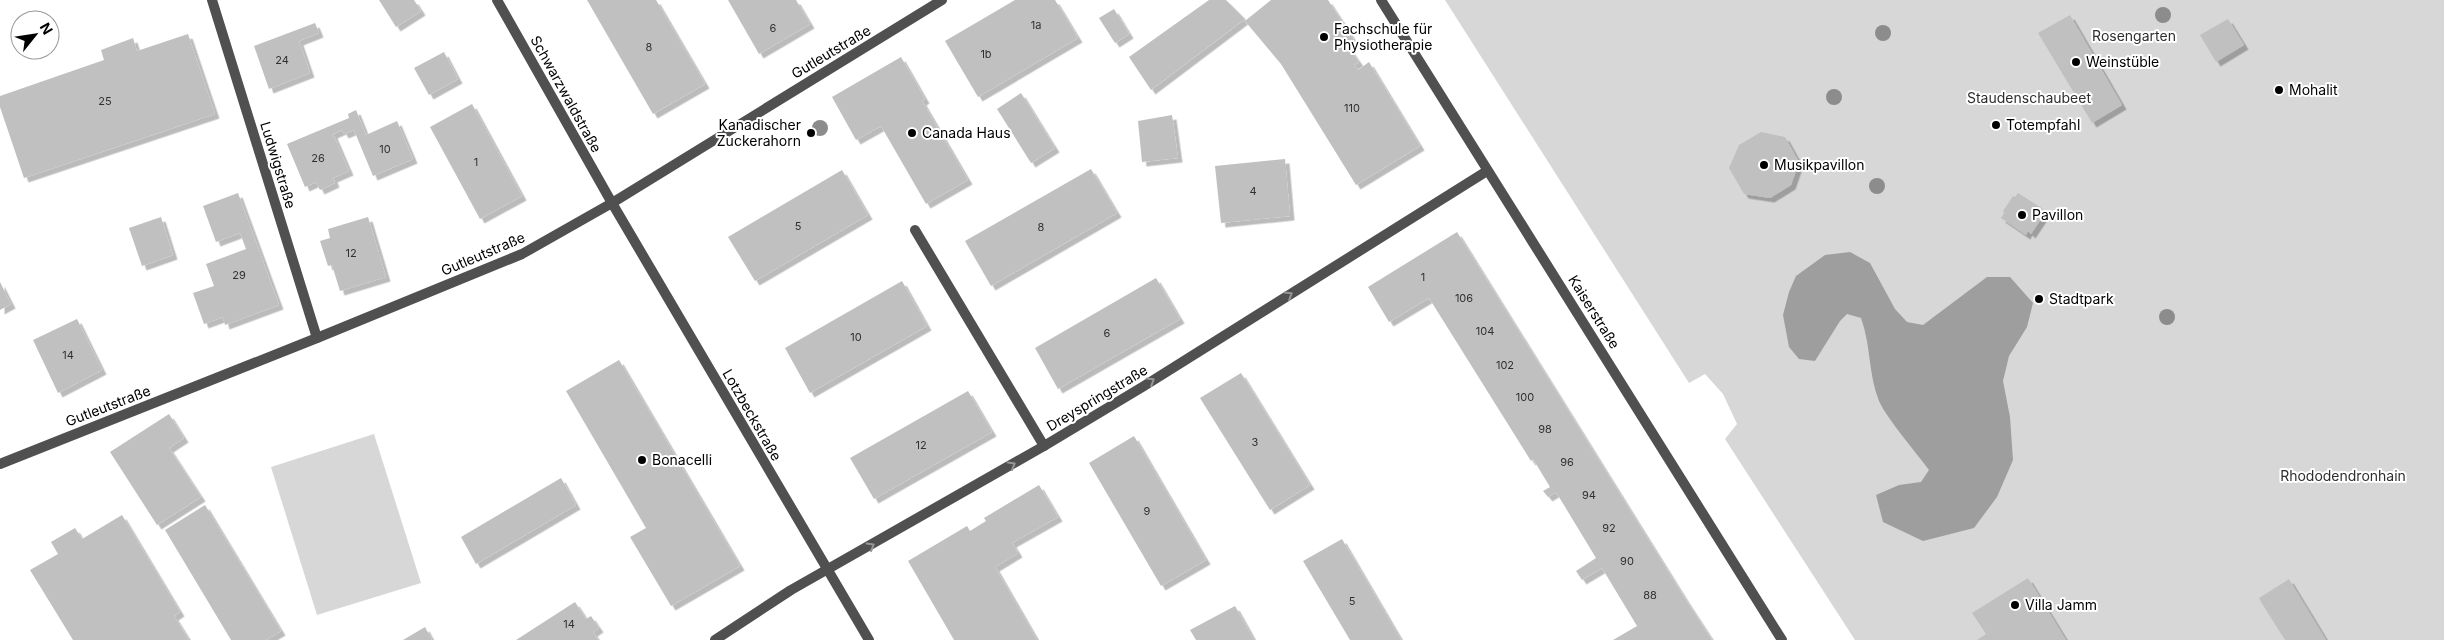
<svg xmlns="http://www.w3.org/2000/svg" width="2444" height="640" font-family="Inter,sans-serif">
	<defs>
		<filter id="shadow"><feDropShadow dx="4.5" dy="4.5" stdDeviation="0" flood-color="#0004"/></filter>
	</defs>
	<rect width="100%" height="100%" fill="#fff"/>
	<!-- green -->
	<g fill="#d7d7d7">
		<path d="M1445 0H2444V640H1855L1725 439 1737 424 1723 394 1705 374 1689 383Z"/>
		<path d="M374 434 421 583 317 615 271 467Z"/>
	</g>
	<!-- water -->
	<path fill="#9e9e9e" d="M1850 252 1870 263 1895 309 1907 322 1923 325 1987 277H2010L2033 303 2027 327 2009 356 2003 381 2010 417 2013 460 1997 497 1974 528 1923 541 1883 522 1876 495 1899 485 1921 482 1929 470C1916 452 1887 419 1879 401 1868 373 1871 345 1861 318L1847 314 1840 321 1815 361 1799 359 1789 347 1783 315 1789 292 1796 276 1825 255Z"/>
	<!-- building -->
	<g fill="#c0c0c0" filter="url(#shadow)">
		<path d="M379 0H414L421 11 396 27Z"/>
		<path d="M587 0H656L705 84 653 114Z"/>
		<path d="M728 0H796L810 24 759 54Z"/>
		<path d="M1015 0H1055L1078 38 978 97 945 41Z"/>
		<path d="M1209 0H1226L1245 19 1151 90 1129 57Z"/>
		<path d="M1271 0H1328L1354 40 1344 47 1347 51 1350 49 1359 62 1354 65 1358 70 1369 62 1420 146 1356 185 1281 64 1245 21Z"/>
		<path d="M1114 9 1129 34 1115 43 1099 18Z"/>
		<path d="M2070 15 2122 105 2092 123 2038 33Z"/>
		<path d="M2228 19 2244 45 2216 62 2200 35Z"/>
		<path d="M315 23 319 33 299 41 310 73 269 89 254 46Z"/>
		<path d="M188 34 215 114 24 178 0 107V96L104 60 101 50 133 38 137 51Z"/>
		<path d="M444 52 458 79 429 95 414 68Z"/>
		<path d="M901 57 925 99 922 101 968 180 926 204 881 126 856 140 832 97Z"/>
		<path d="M1021 93 1055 148 1031 163 997 109Z"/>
		<path d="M472 104 522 196 480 219 430 127Z"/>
		<path d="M356 110 366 135 397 121 413 159 373 176 354 130 344 134 342 130 333 134 349 171 333 178 335 183 320 190 316 182 305 187 287 144 349 118 348 114Z"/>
		<path d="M1172 115 1178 158 1142 162 1138 121Z"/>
		<path d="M1761 132 1785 137 1799 162 1791 185 1770 198 1744 194 1729 168 1739 145Z"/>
		<path d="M1285 159 1290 216 1221 223 1215 166Z"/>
		<path d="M1091 169 1117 213 991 286 965 241Z"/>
		<path d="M842 170 868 215 755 281 728 237Z"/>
		<path d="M238 193 279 305 225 325 223 317 204 324 193 293 214 286 206 264 246 249 240 233 216 242 203 206Z"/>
		<path d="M2018 193 2043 209 2040 214 2043 216 2031 234 2028 231 2026 235 2001 218 2004 213 2003 211 2013 196 2015 197Z"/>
		<path d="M161 217 173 255 142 266 129 228Z"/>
		<path d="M368 217 386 277 340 291 332 265 328 266 320 241 330 238 328 229Z"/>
		<path d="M1457 232 1684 597 1712 640H1613L1637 626 1602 568 1582 580 1576 571 1596 558 1556 492 1548 497 1543 491 1550 487 1533 459 1531 461 1429 298 1389 322 1368 287Z"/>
		<path d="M1156 278 1180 319 1058 389 1035 348Z"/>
		<path d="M902 281 927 326 810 393 785 348Z"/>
		<path d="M0 282 11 304 0 310Z"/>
		<path d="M77 319 102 370 58 393 33 340Z"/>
		<path d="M619 360 740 566 671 606 630 537 646 528 566 391Z"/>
		<path d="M1241 373 1310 485 1270 510 1200 398Z"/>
		<path d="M968 391 992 432 874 499 850 458Z"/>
		<path d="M169 414 184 438 169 448 201 497 157 525 110 452Z"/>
		<path d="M1134 436 1206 560 1161 586 1089 463Z"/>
		<path d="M561 478 576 505 476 564 461 537Z"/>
		<path d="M1039 485 1058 517 1012 543 1018 553 995 567 1037 640H954L908 561 967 526 970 531 986 521 984 518Z"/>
		<path d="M205 505 281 631 266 640H231L165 530Z"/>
		<path d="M122 515 180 612 174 616 189 640H73L30 570 58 554 51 542 75 528 82 539Z"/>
		<path d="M1342 539 1401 640H1350L1303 561Z"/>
		<path d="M2028 578 2066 640H1977L1986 634 1972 613Z"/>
		<path d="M2289 579 2326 640H2285L2261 602 2259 598Z"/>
		<path d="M575 602 586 619 591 616 599 628 593 632 598 640H516Z"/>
		<path d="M1235 606 1254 640H1196L1190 630Z"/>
		<path d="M425 627 432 640H403Z"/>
	</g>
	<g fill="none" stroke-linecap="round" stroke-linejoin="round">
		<!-- service -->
		<path stroke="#505050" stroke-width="10" d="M915 230 1044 446"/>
		<!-- minor -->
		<g stroke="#505050" stroke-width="10">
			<path d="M212 0 317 338"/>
			<path d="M0 464 317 338 522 254 612 203 942 0"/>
			<path d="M715 640 791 590 1044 446 1144 386 1487 171"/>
		</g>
		<!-- tertiary -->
		<g stroke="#505050" stroke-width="10">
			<path d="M497 0 612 203 869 640"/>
			<path d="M1381 0 1782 640"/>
		</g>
	</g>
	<!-- trees -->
	<g fill="#8c8c8c">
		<circle cx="2163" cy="15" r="8"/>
		<circle cx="1883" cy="33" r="8"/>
		<circle cx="1834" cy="97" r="8"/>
		<circle cx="820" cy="128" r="8"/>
		<circle cx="1877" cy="186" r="8"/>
		<circle cx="2167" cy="317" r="8"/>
	</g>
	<!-- one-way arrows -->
	<defs><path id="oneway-chevron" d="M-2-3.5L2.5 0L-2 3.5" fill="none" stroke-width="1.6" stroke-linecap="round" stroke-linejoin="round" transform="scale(1.25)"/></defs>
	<g stroke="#969696">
		<use href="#oneway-chevron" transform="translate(1289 295) rotate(-32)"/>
		<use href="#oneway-chevron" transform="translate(1151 381) rotate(-32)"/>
		<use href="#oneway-chevron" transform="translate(1012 465) rotate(-30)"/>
		<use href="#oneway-chevron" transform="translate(871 546) rotate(-30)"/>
	</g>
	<!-- markers -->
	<g fill="#000" stroke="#fff" stroke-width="2">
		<circle cx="1324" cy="37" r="5"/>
		<circle cx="2076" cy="62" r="5"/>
		<circle cx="2279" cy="90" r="5"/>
		<circle cx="1996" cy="125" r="5"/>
		<circle cx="811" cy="133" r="5"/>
		<circle cx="912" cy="133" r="5"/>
		<circle cx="1764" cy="165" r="5"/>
		<circle cx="2022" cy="215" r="5"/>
		<circle cx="2039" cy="299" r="5"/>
		<circle cx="642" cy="460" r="5"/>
		<circle cx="2015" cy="605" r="5"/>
	</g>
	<g text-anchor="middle" stroke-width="4" stroke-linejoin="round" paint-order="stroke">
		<!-- number labels -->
		<g font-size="11" fill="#303030">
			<text x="1036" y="29">1a</text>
			<text x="773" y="32">6</text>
			<text x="649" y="51">8</text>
			<text x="986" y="58">1b</text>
			<text x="282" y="64">24</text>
			<text x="105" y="105">25</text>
			<text x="1352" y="112">110</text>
			<text x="385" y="153">10</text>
			<text x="318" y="162">26</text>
			<text x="476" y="166">1</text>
			<text x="1253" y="195">4</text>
			<text x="798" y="230">5</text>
			<text x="1041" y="231">8</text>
			<text x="351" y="257">12</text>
			<text x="239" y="279">29</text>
			<text x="1423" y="281">1</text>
			<text x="1464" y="302">106</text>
			<text x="1485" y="335">104</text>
			<text x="1107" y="337">6</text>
			<text x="856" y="341">10</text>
			<text x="68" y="359">14</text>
			<text x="1505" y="369">102</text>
			<text x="1525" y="401">100</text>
			<text x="1545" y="433">98</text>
			<text x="1255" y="446">3</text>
			<text x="921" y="449">12</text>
			<text x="1567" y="466">96</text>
			<text x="1589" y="499">94</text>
			<text x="1147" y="515">9</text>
			<text x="1609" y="532">92</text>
			<text x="1627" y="565">90</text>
			<text x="1650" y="599">88</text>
			<text x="1352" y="605">5</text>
			<text x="569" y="628">14</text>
		</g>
		<!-- poi labels -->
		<g font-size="14" fill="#000" stroke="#fff" text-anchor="start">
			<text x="1334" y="34">Fachschule für<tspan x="1334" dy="16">Physiotherapie</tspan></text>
			<text x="2086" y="67">Weinstüble</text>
			<text x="2289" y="95">Mohalit</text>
			<text x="801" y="130" text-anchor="end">Kanadischer<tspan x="801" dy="16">Zuckerahorn</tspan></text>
			<text x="2006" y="130">Totempfahl</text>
			<text x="922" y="138">Canada Haus</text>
			<text x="1774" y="170">Musikpavillon</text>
			<text x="2032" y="220">Pavillon</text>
			<text x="2049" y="304">Stadtpark</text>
			<text x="652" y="465">Bonacelli</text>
			<text x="2025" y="610">Villa Jamm</text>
		</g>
		<!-- park labels -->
		<g font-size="14" fill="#2e2e2e" stroke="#fff">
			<text x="2134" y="41">Rosengarten</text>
			<text x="2029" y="103">Staudenschaubeet</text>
			<text x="2343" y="481">Rhododendronhain</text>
		</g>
		<!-- street labels -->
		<g font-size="14" fill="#000" stroke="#fff">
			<text transform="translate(831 52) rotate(-31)" y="5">Gutleutstraße</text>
			<text transform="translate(566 94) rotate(61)" y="5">Schwarzwaldstraße</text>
			<text transform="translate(278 165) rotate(73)" y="5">Ludwigstraße</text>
			<text transform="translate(483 254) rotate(-23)" y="5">Gutleutstraße</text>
			<text transform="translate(1594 312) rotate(58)" y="5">Kaiserstraße</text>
			<text transform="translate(1097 398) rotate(-31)" y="5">Dreyspringstraße</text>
			<text transform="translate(108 406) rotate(-21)" y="5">Gutleutstraße</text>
			<text transform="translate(752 415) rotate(60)" y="5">Lotzbeckstraße</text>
		</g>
	</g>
	<!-- north arrow -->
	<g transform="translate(35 35) rotate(60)"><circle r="24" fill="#ffffff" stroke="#999999"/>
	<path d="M0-4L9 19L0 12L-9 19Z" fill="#000000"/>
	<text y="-8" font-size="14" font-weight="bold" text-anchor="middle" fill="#000000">N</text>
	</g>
</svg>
